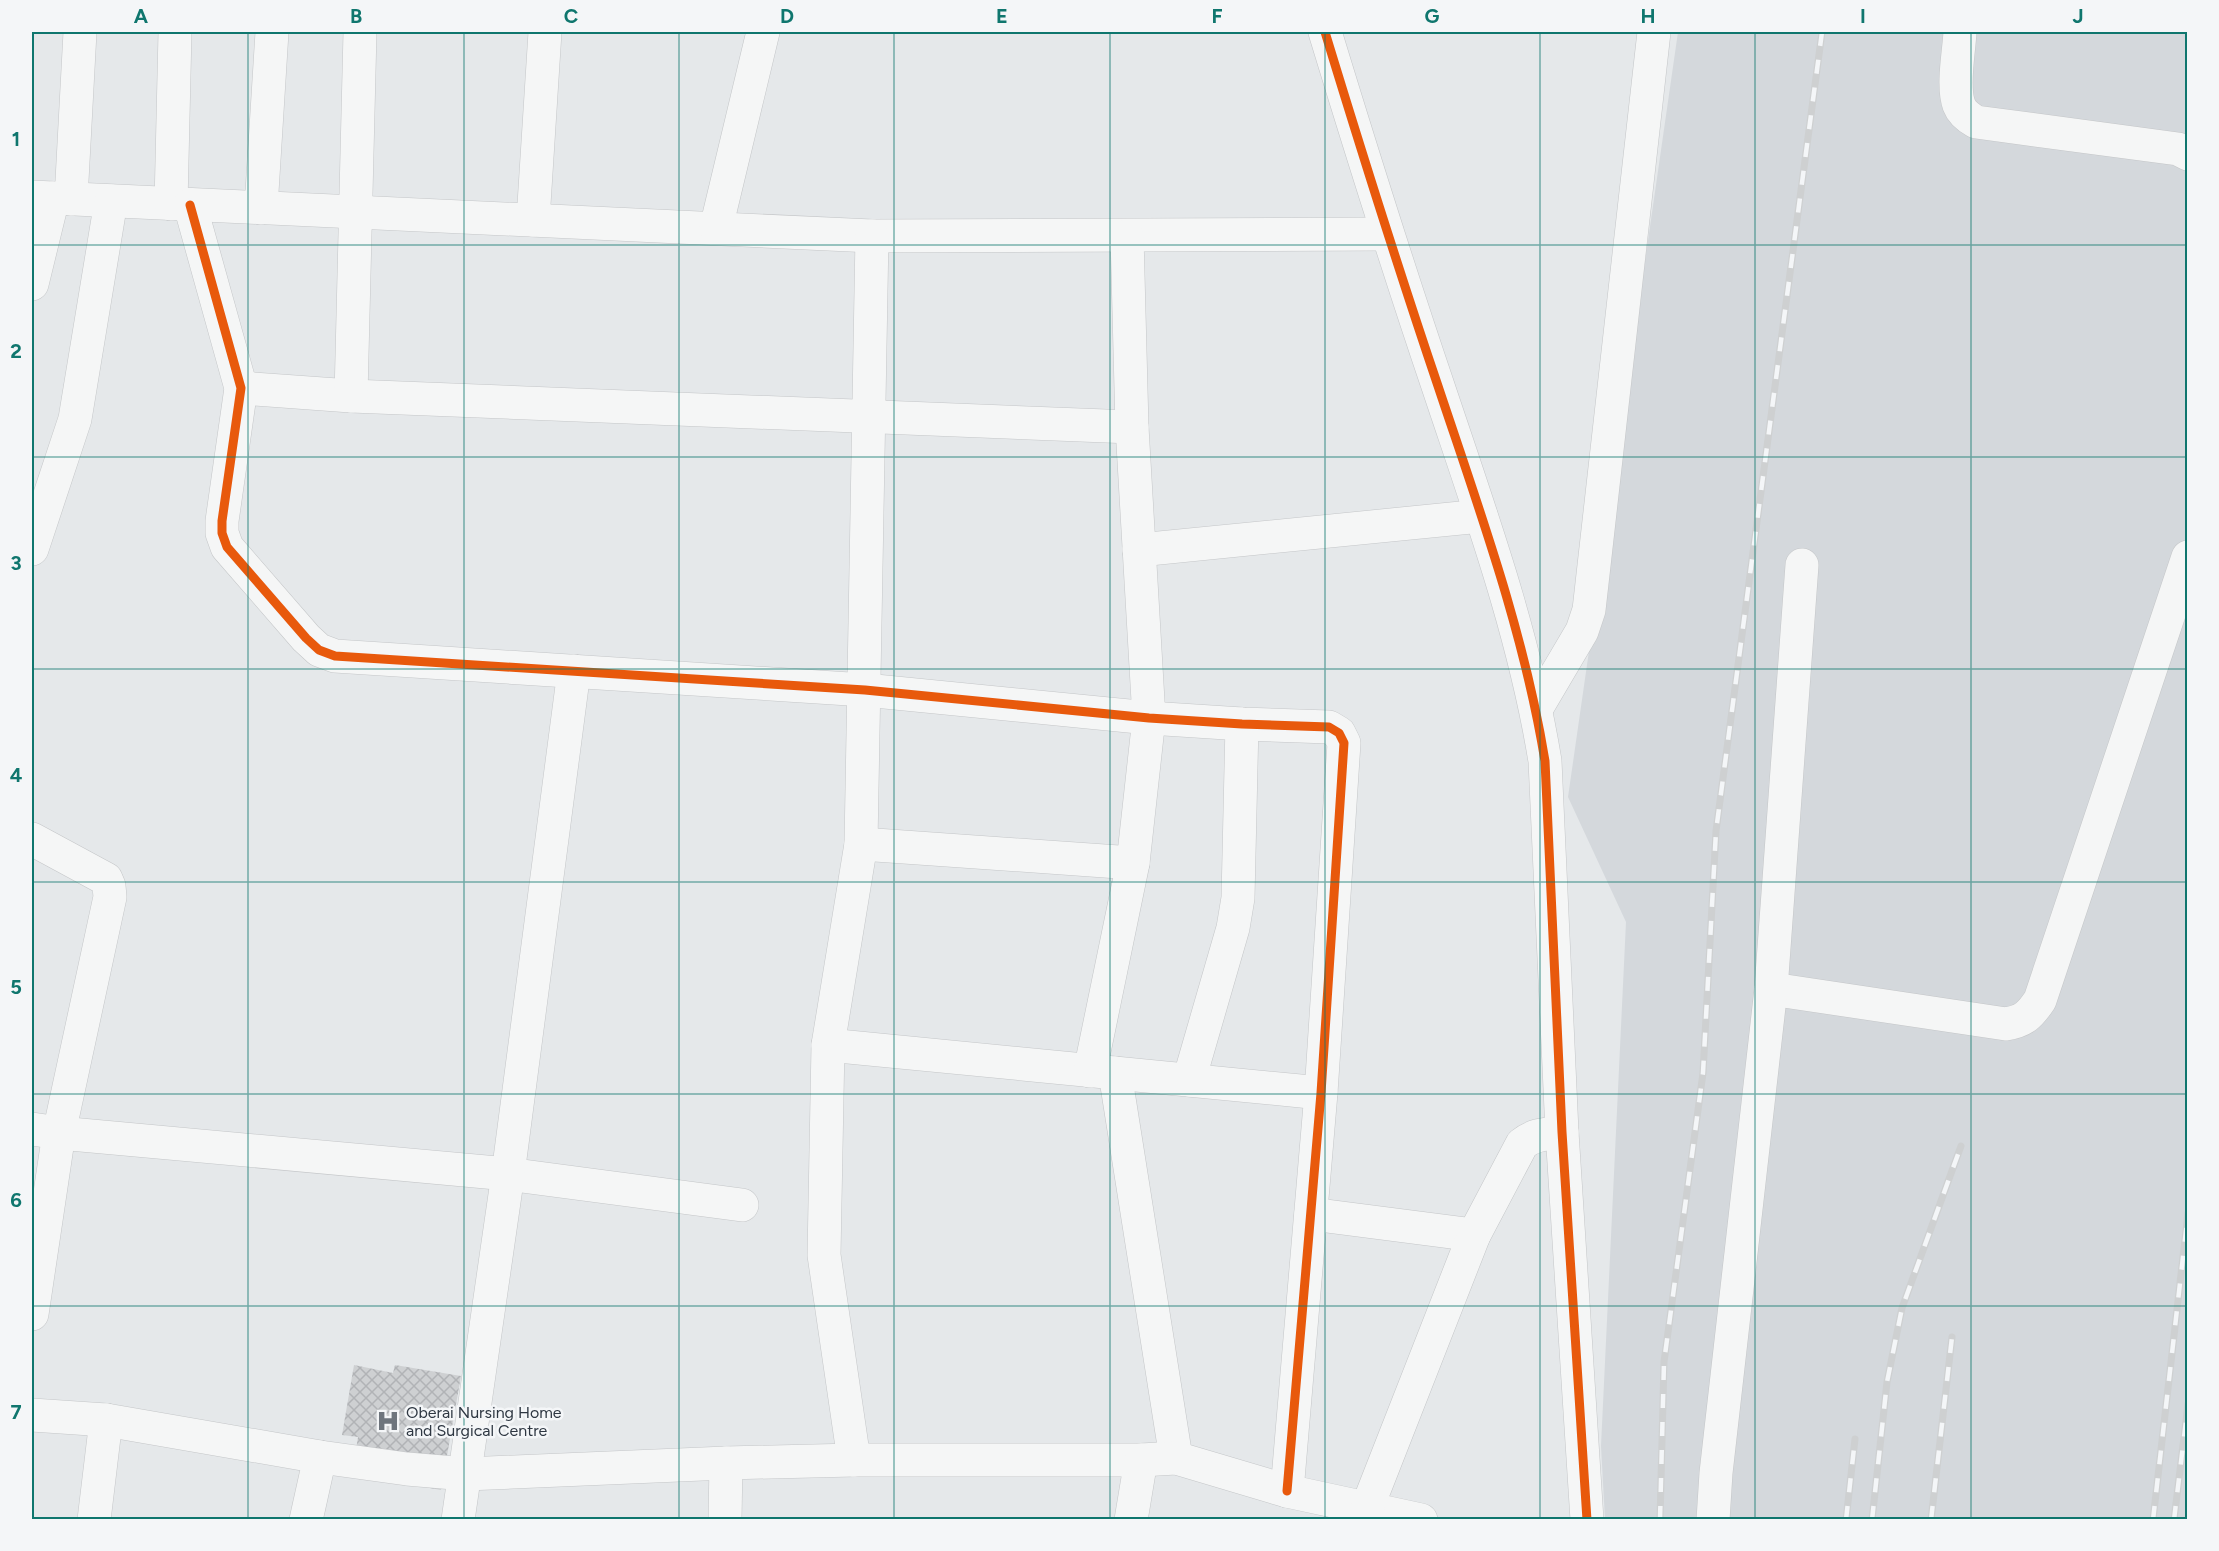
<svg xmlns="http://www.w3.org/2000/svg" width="2219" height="1551" font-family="Figtree,sans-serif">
	<defs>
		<pattern id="building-cross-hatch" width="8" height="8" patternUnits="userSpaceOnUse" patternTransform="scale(1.5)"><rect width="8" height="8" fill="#ced0d2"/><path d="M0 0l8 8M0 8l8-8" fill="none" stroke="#b1b3b6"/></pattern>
	</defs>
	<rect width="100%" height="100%" fill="#e5e8ea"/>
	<!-- built -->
	<path fill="#d4d8dc" d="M1678 32H2187V1519H1605L1601 1446 1626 922 1568 797Z"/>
	<!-- building -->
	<path fill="url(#building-cross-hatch)" d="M354 1365 393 1373 395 1365 461 1376 441 1490 352 1474 358 1437 342 1435Z"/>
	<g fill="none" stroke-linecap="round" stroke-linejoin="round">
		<!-- minor casing -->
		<g stroke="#c4c6c8" stroke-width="34">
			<g id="minor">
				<path d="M1325 32C1361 150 1398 268 1438 386 1479 509 1524 632 1545 761L1562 1132 1587 1520"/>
				<path d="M1960 32C1959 52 1952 86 1959 105 1962 113 1969 118 1976 122L2178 149 2188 154"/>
				<path d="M32 197 872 236 1387 234"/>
				<path d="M71 199 80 32"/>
				<path d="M171 204 175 32"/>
				<path d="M190 205 241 388 222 521V533L227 547 306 638 319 650 335 656 865 690 1149 718 1242 724 1329 727 1339 733 1344 743 1321 1093 1287 1491"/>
				<path d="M261 208 272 32"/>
				<path d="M533 220 545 32"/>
				<path d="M716 228 763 32"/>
				<path d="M32 284 53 198"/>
				<path d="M241 388 351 396 1132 427"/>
				<path d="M351 396 360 32"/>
				<path d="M32 549 75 419 111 201"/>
				<path d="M1139 550 1481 516"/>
				<path d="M1536 709 1582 631 1589 610 1654 32"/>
				<path d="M32 839 106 879 109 886 110 897 59 1133 32 1314"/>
				<path d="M861 844 1133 863"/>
				<path d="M1771 989 2006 1024C2024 1021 2030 1015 2040 1000L2188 557"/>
				<path d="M828 1045 1321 1093"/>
				<path d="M1090 1071 1133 863 1149 718 1132 427 1127 236"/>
				<path d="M1115 1073 1176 1458"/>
				<path d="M1189 1080 1233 928 1238 898 1242 724"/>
				<path d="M32 1129 59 1133 508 1174 742 1205"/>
				<path d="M1311 1214 1474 1235"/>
				<path d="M32 1415 106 1420 320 1457 407 1469 466 1474 726 1463 854 1460H1141L1176 1458 1287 1491 1421 1520"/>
				<path d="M854 1460 824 1255 828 1045 861 844 872 236"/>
				<path d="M1367 1508 1474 1235 1522 1144C1534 1134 1547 1134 1562 1132"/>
				<path d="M94 1520 106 1420"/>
				<path d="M306 1520 320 1457"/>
				<path d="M458 1520 508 1174 574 671"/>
				<path d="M725 1520 726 1463"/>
				<path d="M1131 1520 1141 1460"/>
				<path d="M1713 1520 1716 1473 1771 989 1802 565"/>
			</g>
		</g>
		<!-- minor -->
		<use href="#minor" stroke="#f5f6f6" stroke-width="33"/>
		<!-- rail casing -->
		<g stroke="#ced0d1" stroke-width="7">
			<g id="rail">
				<path d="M1660 1520 1664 1362 1703 1073 1716 831 1822 32"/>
				<path d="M1846 1520 1855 1439"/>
				<path d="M1872 1520 1887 1382 1902 1308 1961 1146"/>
				<path d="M1931 1520 1952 1337"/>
				<path d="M2153 1520 2188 1213"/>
				<path d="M2174 1520 2188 1404"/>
			</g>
		</g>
		<!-- rail -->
		<use href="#rail" stroke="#f4f6f8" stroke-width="4.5" stroke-dasharray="14" stroke-linecap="butt"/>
		<!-- cycleway casing -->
		<g stroke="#f4f6f8" stroke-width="13">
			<g id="cycleway">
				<path d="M1325 32C1361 150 1398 268 1438 386 1479 509 1524 632 1545 761L1562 1132 1587 1520"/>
				<path d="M190 205 241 388 222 521V533L227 547 306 638 319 650 335 656 865 690 1149 718 1242 724 1329 727 1339 733 1344 743 1321 1093 1287 1491"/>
			</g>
		</g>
		<!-- cycleway -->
		<use href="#cycleway" stroke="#e8590c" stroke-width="9"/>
	</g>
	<!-- grid -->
	<path fill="none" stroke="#0f766e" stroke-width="1.5" stroke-opacity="0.55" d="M248 32V1520M464 32V1520M679 32V1520M894 32V1520M1110 32V1520M1325 32V1520M1540 32V1520M1755 32V1520M1971 32V1520M32 245H2188M32 457H2188M32 669H2188M32 882H2188M32 1094H2188M32 1306H2188"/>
	<!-- icons -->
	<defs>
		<g id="hospital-bare" transform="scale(1.8)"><path d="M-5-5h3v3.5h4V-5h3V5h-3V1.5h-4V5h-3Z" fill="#6e757d" stroke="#f4f6f8" stroke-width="2.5" paint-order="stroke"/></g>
	</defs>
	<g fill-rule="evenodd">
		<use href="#hospital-bare" x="388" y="1421"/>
	</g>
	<g text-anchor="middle" stroke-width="5" stroke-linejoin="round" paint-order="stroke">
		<!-- poi labels -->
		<g font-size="16" fill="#2e3742" stroke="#f4f6f8" text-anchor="start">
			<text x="406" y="1418">Oberai Nursing Home<tspan x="406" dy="18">and Surgical Centre</tspan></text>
		</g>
	</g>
	<!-- border -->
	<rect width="2219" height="1551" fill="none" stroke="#f4f6f8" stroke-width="66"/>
	<rect x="33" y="33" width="2153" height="1485" fill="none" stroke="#0f766e" stroke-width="2"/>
	<g font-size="20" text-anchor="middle" font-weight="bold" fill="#0f766e">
		<text x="141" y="23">A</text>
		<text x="356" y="23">B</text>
		<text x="571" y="23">C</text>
		<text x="787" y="23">D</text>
		<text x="1002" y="23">E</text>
		<text x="1217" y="23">F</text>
		<text x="1432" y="23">G</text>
		<text x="1648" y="23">H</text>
		<text x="1863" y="23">I</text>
		<text x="2078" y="23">J</text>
		<text x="16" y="146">1</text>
		<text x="16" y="358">2</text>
		<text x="16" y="570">3</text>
		<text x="16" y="782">4</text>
		<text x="16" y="994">5</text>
		<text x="16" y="1207">6</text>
		<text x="16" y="1419">7</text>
	</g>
</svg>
